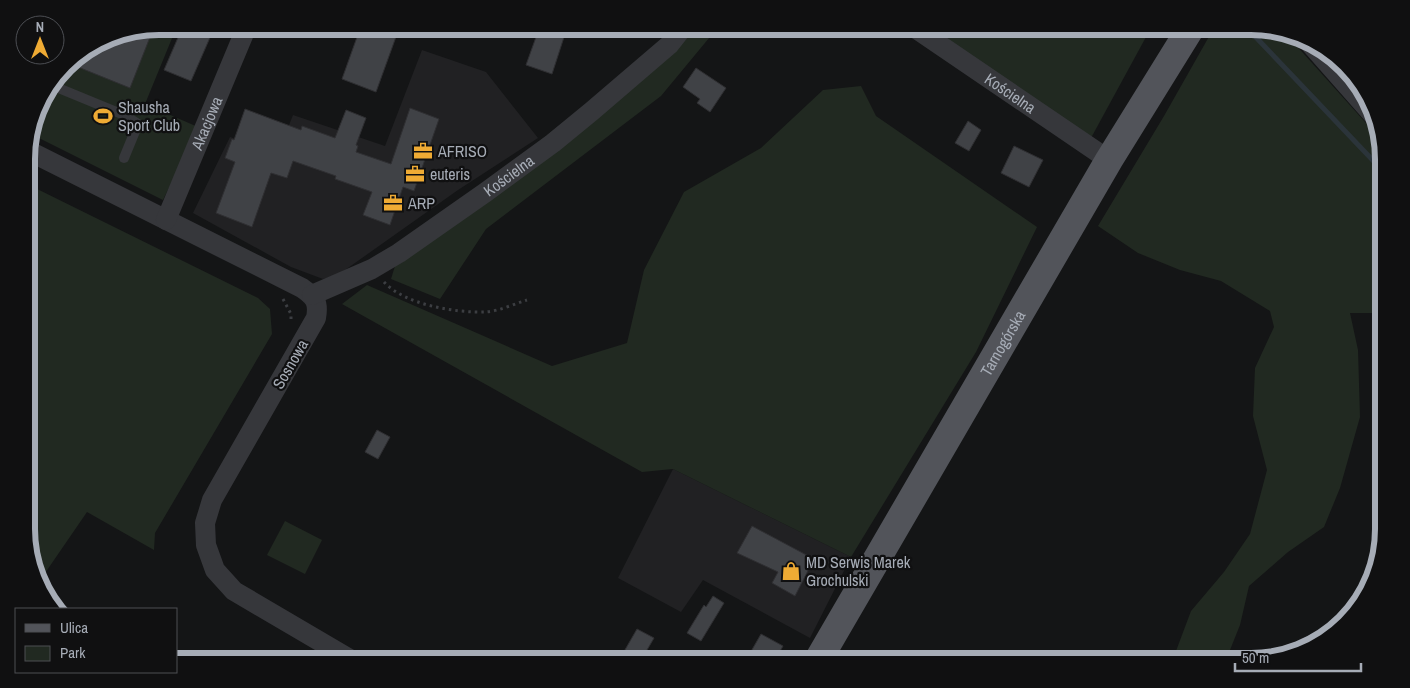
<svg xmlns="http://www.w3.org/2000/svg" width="1410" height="688" font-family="'Archivo Narrow',sans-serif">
	<rect width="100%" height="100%" fill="#141516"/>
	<!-- built -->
	<g fill="#212123">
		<path d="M422 50 486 72 538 138 458 190 338 275 323 279 291 267 193 213 230 137 278 153 293 115 385 146Z"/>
		<path d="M673 469 851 557 810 638 703 580 681 612 618 578Z"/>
	</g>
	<!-- green -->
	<g fill="#212921">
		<path d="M159 26H177L145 104 198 127 163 200 31 134 40 100 71 59 108 36Z"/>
		<path d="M684 26H719L661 96 486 229 440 299 391 279 399 253Z"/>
		<path d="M924 26H1152L1091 138Z"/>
		<path d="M1215 26H1251L1286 34 1383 142V313H1350L1358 350 1360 417 1340 488 1324 527 1288 552 1249 586 1240 625 1228 655 1221 661H1181L1176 651 1191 611 1224 572 1250 534 1267 470 1253 416 1255 368 1274 327 1270 311 1221 281 1180 270 1138 253 1098 226 1164 116Z"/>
		<path d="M861 86 876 116 1037 227 976 352 851 557 673 469 642 472 342 304 367 285 552 366 627 343 644 270 684 192 761 148 823 90Z"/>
		<path d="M27 184 258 298 270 309 272 334 155 533 154 550 87 512 41 579 27 547Z"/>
		<path d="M285 521 322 540 305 574 267 555Z"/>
	</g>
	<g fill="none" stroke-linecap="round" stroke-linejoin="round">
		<!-- stream -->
		<path stroke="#2b343a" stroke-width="5" d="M1243 26 1248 29 1383 171"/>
	</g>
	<!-- building -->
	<g fill="#404246" stroke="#2f2f32">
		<path d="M183 26H215L191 81 164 70Z"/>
		<path d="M361 26H375L397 34 376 92 342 79Z"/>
		<path d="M540 26 565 34 552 74 526 65Z"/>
		<path d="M154 27 130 88 68 63 71 59 108 36Z"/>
		<path d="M696 68 726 88 710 112 697 103 700 99 683 87Z"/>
		<path d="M410 108 439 119 414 191 403 187 390 225 363 215 372 192 335 179 336 176 293 161 287 178 271 173 252 227 216 213 235 162 225 158 232 139 234 140 245 109 301 130 302 126 335 138 346 110 366 118 356 145 358 146 356 152 391 164Z"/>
		<path d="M968 121 981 130 969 151 955 143Z"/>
		<path d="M1014 146 1043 160 1029 187 1001 173Z"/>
		<path d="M377 430 390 437 378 459 365 452Z"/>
		<path d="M752 526 814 559 795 596 772 583 778 572 737 553Z"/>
		<path d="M713 596 724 603 701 641 687 633 704 605 706 607Z"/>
		<path d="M637 629 654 638 647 650 670 662H618Z"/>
		<path d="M761 634 783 646 774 662H745Z"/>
	</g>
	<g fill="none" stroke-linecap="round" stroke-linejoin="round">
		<!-- path -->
		<g stroke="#3c3e42" stroke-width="3" stroke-dasharray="2.5 4" stroke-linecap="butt">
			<path d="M384 282C405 305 456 313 486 312 499 311 514 304 527 300"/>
			<path d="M283 299 291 314V323"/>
		</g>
		<!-- lane -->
		<path stroke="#36373b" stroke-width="10" d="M51 85 124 115 138 124 124 158"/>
		<!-- street -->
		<g stroke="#36373b" stroke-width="20">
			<path id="s1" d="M912 26 1109 160"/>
			<path d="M1306 39 1373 115"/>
			<path d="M27 150 302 288C315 297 319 302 316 318L212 500 205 523 206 545 215 570 234 591 355 662"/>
			<path id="s2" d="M166 220 247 26"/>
			<path id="s3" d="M312 295 372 269 399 253 486 192 553 143 592 111 669 45 684 26"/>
		</g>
		<!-- primary -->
		<path stroke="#52545a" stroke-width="28" id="s4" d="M817 662 1109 160 1192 26"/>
	</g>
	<!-- icons -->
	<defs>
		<g id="stadium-bare" transform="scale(1.5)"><path d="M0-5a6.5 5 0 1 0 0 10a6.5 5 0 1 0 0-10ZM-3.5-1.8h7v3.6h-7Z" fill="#efab34" stroke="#101011" stroke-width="2.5" paint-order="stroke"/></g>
		<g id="office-bare" transform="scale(1.5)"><path d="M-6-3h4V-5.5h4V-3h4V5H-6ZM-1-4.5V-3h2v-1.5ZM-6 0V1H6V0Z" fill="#efab34" stroke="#101011" stroke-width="2.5" paint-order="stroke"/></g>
		<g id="shop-bare" transform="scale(1.5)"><path d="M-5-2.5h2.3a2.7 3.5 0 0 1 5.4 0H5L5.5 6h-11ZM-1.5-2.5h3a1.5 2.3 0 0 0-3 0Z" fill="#efab34" stroke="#101011" stroke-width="2.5" paint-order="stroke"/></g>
	</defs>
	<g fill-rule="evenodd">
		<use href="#stadium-bare" x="103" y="116"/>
		<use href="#office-bare" x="423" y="151"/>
		<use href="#office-bare" x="415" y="174"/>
		<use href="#office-bare" x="393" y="203"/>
		<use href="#shop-bare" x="791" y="571"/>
	</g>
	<g text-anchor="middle" stroke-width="4.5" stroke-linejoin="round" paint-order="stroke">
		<!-- street labels -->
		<g font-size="16" fill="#a6acb6" stroke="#101011">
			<text dy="6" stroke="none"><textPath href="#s1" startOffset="119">Kościelna</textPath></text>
			<text dy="6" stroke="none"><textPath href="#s2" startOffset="105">Akacjowa</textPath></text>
			<text dy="6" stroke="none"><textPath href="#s3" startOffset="231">Kościelna</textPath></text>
			<text dy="6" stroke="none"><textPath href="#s4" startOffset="369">Tarnogórska</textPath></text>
			<text transform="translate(290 364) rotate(-60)" y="6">Sosnowa</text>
		</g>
		<!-- poi labels -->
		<g font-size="16" fill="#a6acb6" stroke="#101011" text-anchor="start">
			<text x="118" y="113">Shausha<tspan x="118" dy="18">Sport Club</tspan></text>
			<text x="438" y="157">AFRISO</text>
			<text x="430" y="180">euteris</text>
			<text x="408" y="209">ARP</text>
			<text x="806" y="568">MD Serwis Marek<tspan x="806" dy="18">Grochulski</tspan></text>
		</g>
	</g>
	<!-- crop -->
	<path d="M0 0H1410V688H0ZM159 35H1251A124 124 0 0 1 1375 159V529A124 124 0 0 1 1251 653H159A124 124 0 0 1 35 529V159A124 124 0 0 1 159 35Z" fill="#101011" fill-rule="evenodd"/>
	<path fill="none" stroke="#a6acb6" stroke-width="6" d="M159 35H1251A124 124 0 0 1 1375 159V529A124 124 0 0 1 1251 653H159A124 124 0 0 1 35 529V159A124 124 0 0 1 159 35Z"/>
	<!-- legend -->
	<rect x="15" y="608" width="162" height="65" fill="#101011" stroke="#4c4e53"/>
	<rect x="25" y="624" width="25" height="8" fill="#52545a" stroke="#4c4e53"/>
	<text x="60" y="633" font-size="15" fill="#a6acb6">Ulica</text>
	<rect x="25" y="646" width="25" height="15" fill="#212921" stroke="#4c4e53"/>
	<text x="60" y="658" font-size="15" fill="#a6acb6">Park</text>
	<!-- north arrow -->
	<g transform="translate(40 40)"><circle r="24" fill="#101011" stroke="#4c4e53"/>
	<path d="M0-4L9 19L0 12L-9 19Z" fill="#efab34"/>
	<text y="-8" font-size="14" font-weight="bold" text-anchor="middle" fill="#a6acb6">N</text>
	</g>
	<!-- scale -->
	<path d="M1235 663v8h126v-8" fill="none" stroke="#a6acb6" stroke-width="2.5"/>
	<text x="1242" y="663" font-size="15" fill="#a6acb6" stroke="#101011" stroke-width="4" paint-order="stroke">50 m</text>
</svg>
